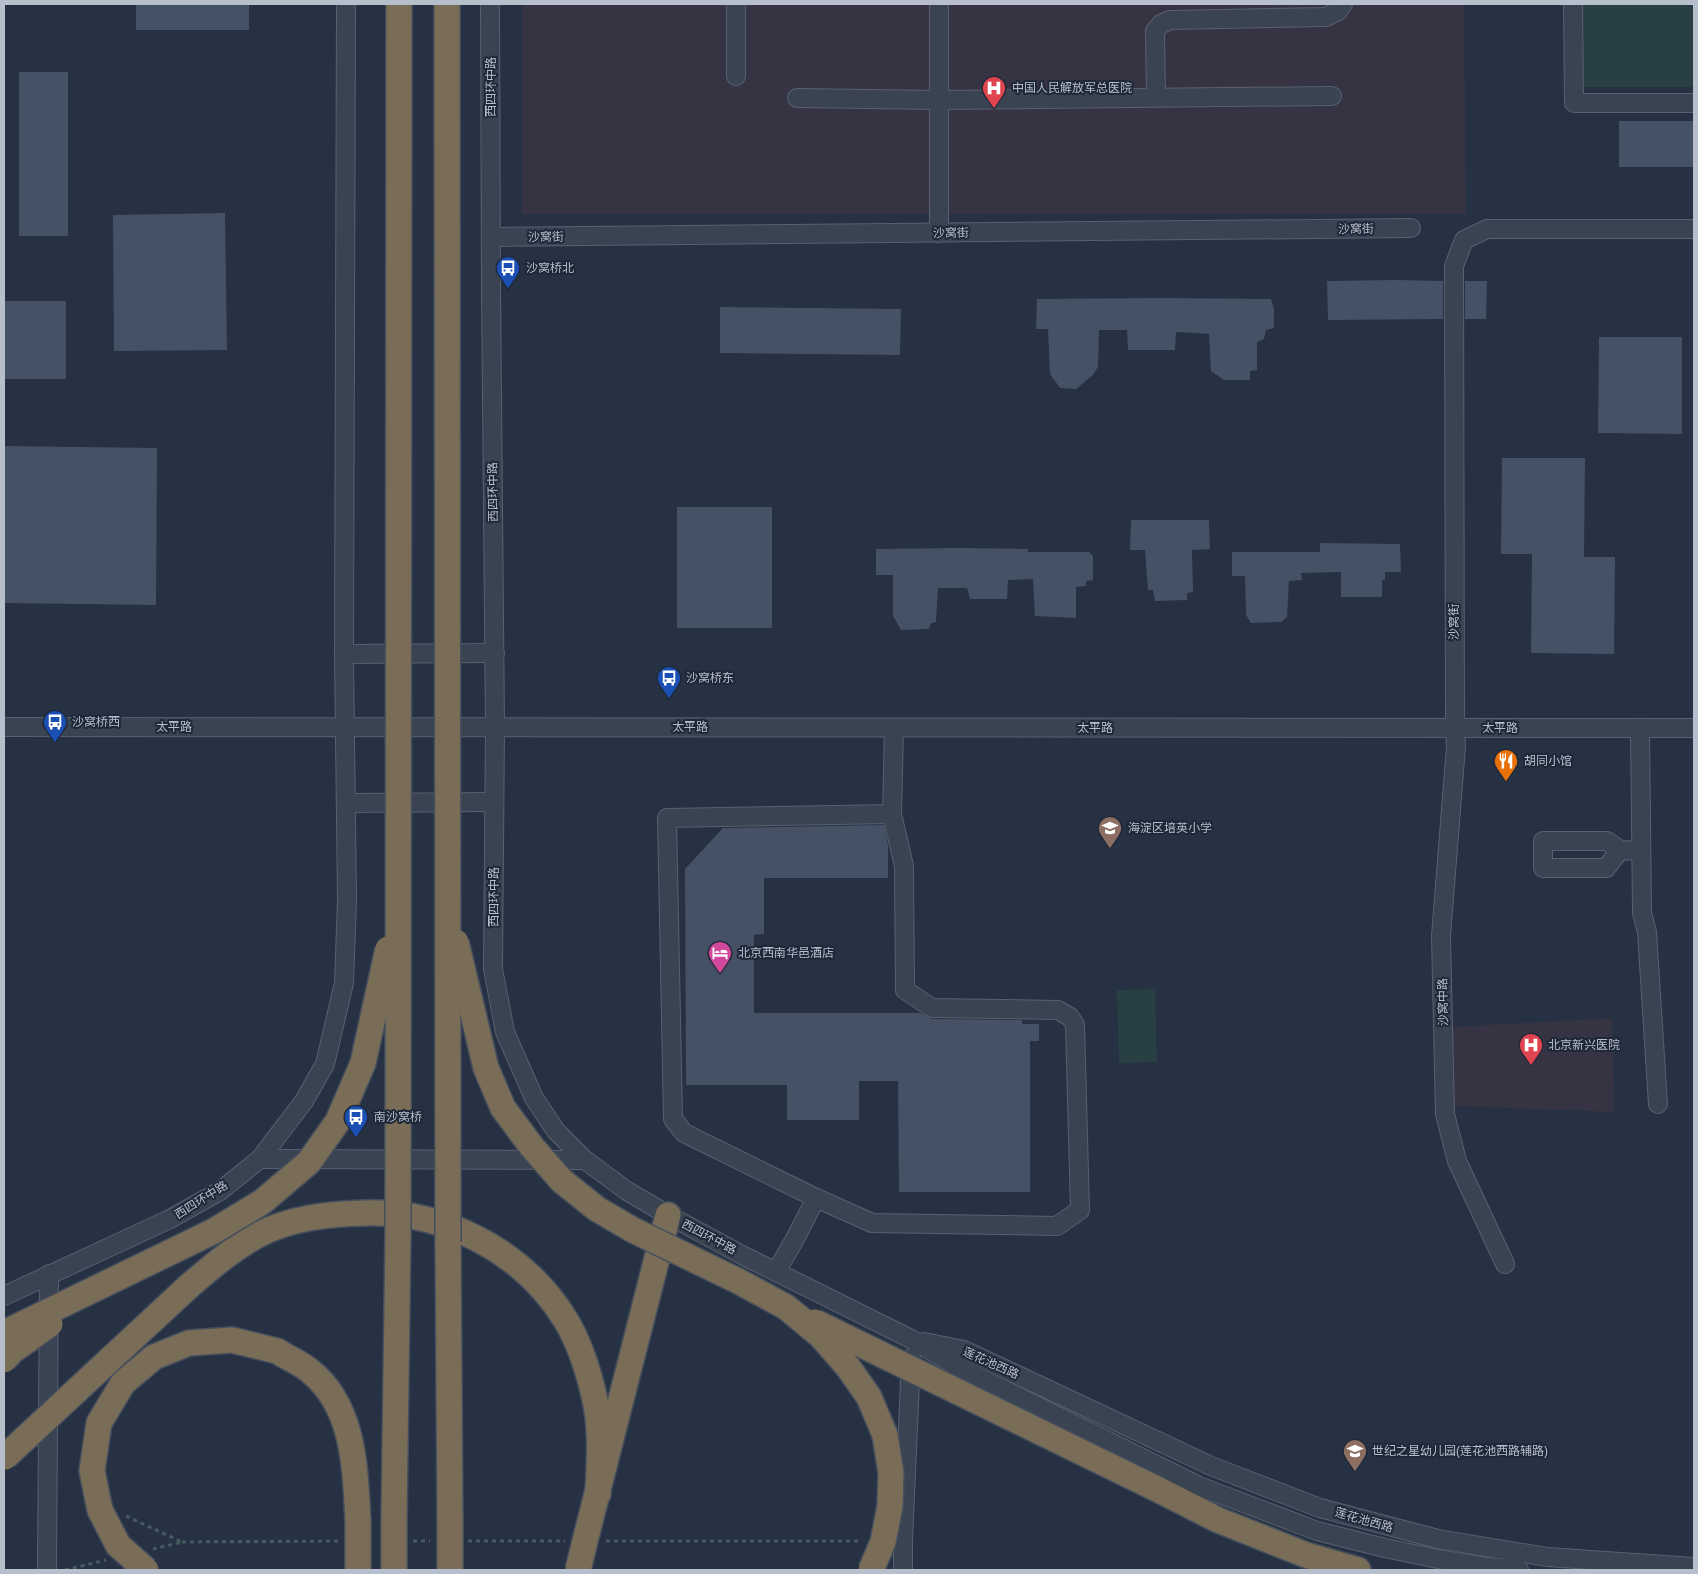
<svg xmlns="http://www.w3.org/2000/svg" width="1698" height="1574" font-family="Helvetica,'Noto Sans SC',sans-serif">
	<rect width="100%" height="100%" fill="#263143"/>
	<!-- medical -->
	<g fill="#363343">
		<path d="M522 4H1464L1466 214H522Z"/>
		<path d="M1612 1018 1615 1112 1449 1106 1450 1027Z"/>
	</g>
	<!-- green -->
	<g fill="#283f44">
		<path d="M1581 4H1694V87H1582Z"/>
		<path d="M1155 989 1157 1062 1119 1063 1117 990Z"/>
	</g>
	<!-- building -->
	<g fill="#455165">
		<rect x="136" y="4" width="113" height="26"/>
		<rect x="19" y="72" width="49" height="164"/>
		<rect x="1619" y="121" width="75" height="46"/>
		<path d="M225 213 227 350 114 351 113 215Z"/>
		<path d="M1397 280 1443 281V319L1328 320 1327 281Z"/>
		<path d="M1465 281H1487L1486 319H1465Z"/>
		<path d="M1159 298 1271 299 1274 309V328L1266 330 1264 339 1257 342V370L1250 371V380H1224L1211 371 1209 334 1176 332 1175 350H1128L1127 330H1099L1098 367 1093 375 1076 389 1060 388 1050 374 1048 329H1036L1037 299Z"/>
		<rect x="4" y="301" width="62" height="78"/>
		<path d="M720 307 901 309 900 355 720 353Z"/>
		<path d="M1599 337H1682V434L1598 433Z"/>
		<path d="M4 446 157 448 156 605 4 603Z"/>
		<path d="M1502 458H1585L1584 557H1615L1614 654 1531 653 1532 554H1501Z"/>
		<rect x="677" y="507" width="95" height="121"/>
		<path d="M1131 520H1209L1210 549 1192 550 1193 592 1187 593V600L1155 601 1153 590H1148L1145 550H1130Z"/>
		<path d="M1320 543 1400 544 1401 572H1385V579L1382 580V597H1341V572L1301 573 1302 580 1289 581 1287 617 1281 622 1251 623 1246 615 1245 576H1232V552H1320Z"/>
		<path d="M959 548 1028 549V552H1089L1093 556V580L1086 581V586L1076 587V618L1035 616 1033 579 1008 580 1007 599H970L967 588H938L936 622 931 623 929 629 901 630 893 616V575H876V549Z"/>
		<path d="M884 825 888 845V878H764V934L754 935V1013H920L932 1019 1022 1020V1024H1039V1041H1030V1192H899L898 1081H859V1120H787V1085H686L685 869 723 828Z"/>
	</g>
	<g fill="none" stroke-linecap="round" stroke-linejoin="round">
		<!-- minor casing -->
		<g stroke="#596170" stroke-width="20">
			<g id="minor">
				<path d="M490 4 491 288 495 727 493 969 505 1032 534 1098 556 1131 585 1160 627 1191 668 1215 742 1255 911 1339 960 1368 1199 1486 1317 1531 1385 1548 1438 1559 1480 1566 1519 1570"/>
				<path d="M736 4V76"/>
				<path d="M939 4V233"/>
				<path d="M1573 4 1574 103H1694"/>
				<path d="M1156 97 1155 31 1161 24 1170 20 1326 17 1338 11 1343 4"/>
				<path d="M797 98 939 100 1332 96"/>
				<path d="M492 237 1411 228"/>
				<path d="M344 654 495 653"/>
				<path d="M4 727 1694 728"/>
				<path d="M1640 728 1642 913 1647 932 1658 1104"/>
				<path d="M346 803 494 802"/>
				<path d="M1620 850 1606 868H1543V841H1607L1620 850 1641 851"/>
				<path d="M260 1159 585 1160"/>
				<path d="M816 1198 872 1223 1057 1226 1080 1210 1075 1025 1070 1017 1058 1010 932 1008 905 990 904 866 892 814"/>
				<path d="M1505 1264 1457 1161 1445 1114 1441 936 1456 746 1455 728 1454 266 1464 240 1487 229H1694"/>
				<path d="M776 1272 795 1239 816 1198 684 1133 673 1119 667 818 892 814 894 728"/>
				<path d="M4 1296 170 1219 220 1191 260 1159 304 1101 325 1064 344 983 347 900 344 654 346 4"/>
				<path d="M924 1342 964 1350 1211 1466 1320 1508 1438 1539 1547 1557 1694 1567"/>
				<path d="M47 1570 49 1274"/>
				<path d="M903 1570V1541L911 1358"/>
			</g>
		</g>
		<!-- highway casing -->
		<g stroke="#454e5d" stroke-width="28">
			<g id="highway">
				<path d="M448 1242 450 1521"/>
				<path d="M188 1287C210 1268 232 1249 258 1235 290 1218 328 1214 364 1213 443 1210 523 1251 565 1319 580 1343 589 1373 595 1400 602 1431 599 1463 598 1494"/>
				<path d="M277 1351C288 1358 301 1363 310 1371 355 1407 355 1469 358 1521"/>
				<path d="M1161 1491 1218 1520 1306 1555 1358 1570"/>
				<path d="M394 1521 398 1233"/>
				<path d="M587 1533 668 1215"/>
			</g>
		</g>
		<!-- path -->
		<g stroke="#465c60" stroke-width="3" stroke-dasharray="4 4" stroke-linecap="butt">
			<path d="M126 1516 182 1542 153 1549"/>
			<path d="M413 1541H430"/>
			<path d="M468 1541H565"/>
			<path d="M606 1541H862"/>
			<path d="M182 1542 340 1541"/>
			<path d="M65 1570 106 1560"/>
		</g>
		<!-- minor -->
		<use href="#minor" stroke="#3a4352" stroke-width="18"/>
		<!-- highway -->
		<use href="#highway" stroke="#796d57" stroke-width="25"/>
		<!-- highway-bridge casing -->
		<g stroke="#454e5d" stroke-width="28" stroke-linecap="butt">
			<g id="highway-bridge">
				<path d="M447 4 448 1242"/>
				<path d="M456 942 486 1068 503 1108 532 1147 562 1181 597 1209 633 1230 738 1281 786 1307 821 1336 848 1367 869 1397 885 1435 891 1473 890 1506 883 1542 871 1570"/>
				<path d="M398 1233 399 4"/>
				<path d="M815 1322 1161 1491"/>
				<path d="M4 1333 214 1231 262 1202 309 1162 338 1121 363 1063 388 949"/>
				<path d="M4 1360 12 1351 50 1324"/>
				<path d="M5 1457 188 1287"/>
				<path d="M394 1521V1570"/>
				<path d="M146 1570 118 1545 100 1510 92 1471 99 1423 123 1383 154 1357 189 1343 232 1340 277 1351"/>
				<path d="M358 1570V1521"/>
				<path d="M450 1570V1521"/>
				<path d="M578 1570 587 1533"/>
			</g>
		</g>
		<!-- highway-bridge -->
		<use href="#highway-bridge" stroke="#796d57" stroke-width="25"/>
	</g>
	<!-- icons -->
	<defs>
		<g id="hospital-pin" transform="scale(1.25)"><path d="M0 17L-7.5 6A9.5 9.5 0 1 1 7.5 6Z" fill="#e0444e" stroke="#1f2838"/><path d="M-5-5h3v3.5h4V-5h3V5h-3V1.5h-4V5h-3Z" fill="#fff"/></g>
		<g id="bus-pin" transform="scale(1.25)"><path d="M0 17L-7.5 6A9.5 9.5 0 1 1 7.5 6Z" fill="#1a4fb4" stroke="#1f2838"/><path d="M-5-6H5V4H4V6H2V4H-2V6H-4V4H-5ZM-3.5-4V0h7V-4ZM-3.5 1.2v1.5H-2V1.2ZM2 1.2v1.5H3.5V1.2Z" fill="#fff"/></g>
		<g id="restaurant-pin" transform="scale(1.25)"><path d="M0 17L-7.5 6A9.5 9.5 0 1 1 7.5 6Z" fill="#e8710a" stroke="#1f2838"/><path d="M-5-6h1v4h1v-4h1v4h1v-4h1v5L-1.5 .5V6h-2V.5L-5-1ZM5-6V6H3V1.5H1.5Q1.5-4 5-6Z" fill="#fff"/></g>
		<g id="school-pin" transform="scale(1.25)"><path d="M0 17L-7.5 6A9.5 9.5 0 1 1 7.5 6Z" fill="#8d6e63" stroke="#1f2838"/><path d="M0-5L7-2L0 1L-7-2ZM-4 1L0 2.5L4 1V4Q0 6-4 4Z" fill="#fff"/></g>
		<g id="hotel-pin" transform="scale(1.25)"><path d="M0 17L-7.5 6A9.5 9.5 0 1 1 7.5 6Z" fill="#d1479c" stroke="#1f2838"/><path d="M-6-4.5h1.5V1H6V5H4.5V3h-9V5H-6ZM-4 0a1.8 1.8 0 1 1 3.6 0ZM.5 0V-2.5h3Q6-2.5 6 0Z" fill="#fff"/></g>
	</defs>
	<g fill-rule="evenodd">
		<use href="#hospital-pin" x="994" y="88"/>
		<use href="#bus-pin" x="508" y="268"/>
		<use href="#bus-pin" x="669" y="678"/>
		<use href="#bus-pin" x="55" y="722"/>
		<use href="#restaurant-pin" x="1506" y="761"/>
		<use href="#school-pin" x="1110" y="828"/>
		<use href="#hotel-pin" x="720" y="953"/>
		<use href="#hospital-pin" x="1531" y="1045"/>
		<use href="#bus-pin" x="356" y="1117"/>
		<use href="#school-pin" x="1355" y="1451"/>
	</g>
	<g text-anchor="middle" stroke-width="4" stroke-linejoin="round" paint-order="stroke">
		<!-- street labels -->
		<g font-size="12" fill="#b8bfcc" stroke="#1f2838">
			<text transform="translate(491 87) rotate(-90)" y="4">西四环中路</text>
			<text transform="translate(1356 229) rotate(-1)" y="4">沙窝街</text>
			<text transform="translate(951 233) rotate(-1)" y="4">沙窝街</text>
			<text transform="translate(546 237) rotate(-1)" y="4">沙窝街</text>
			<text transform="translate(493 492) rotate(-91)" y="4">西四环中路</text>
			<text transform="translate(1454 622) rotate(-90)" y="4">沙窝街</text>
			<text x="174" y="731">太平路</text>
			<text x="690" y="731">太平路</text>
			<text x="1095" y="732">太平路</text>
			<text x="1500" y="732">太平路</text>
			<text transform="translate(494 897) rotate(-90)" y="4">西四环中路</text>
			<text transform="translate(1443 1002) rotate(-91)" y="4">沙窝中路</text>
			<text transform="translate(201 1200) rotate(-32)" y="4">西四环中路</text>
			<text transform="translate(709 1237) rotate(28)" y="4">西四环中路</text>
			<text transform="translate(991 1363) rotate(24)" y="4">莲花池西路</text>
			<text transform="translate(1364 1520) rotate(16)" y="4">莲花池西路</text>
		</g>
		<!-- poi labels -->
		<g font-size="12" fill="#b8bfcc" stroke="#1f2838" text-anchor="start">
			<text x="1012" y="92">中国人民解放军总医院</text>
			<text x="526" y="272">沙窝桥北</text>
			<text x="686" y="682">沙窝桥东</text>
			<text x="72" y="726">沙窝桥西</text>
			<text x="1524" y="765">胡同小馆</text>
			<text x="1128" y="832">海淀区培英小学</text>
			<text x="738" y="957">北京西南华邑酒店</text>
			<text x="1548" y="1049">北京新兴医院</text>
			<text x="374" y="1121">南沙窝桥</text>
			<text x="1372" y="1455">世纪之星幼儿园(莲花池西路辅路)</text>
		</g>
	</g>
	<!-- border -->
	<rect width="1698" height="1574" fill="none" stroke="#b8bfcc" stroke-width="10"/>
</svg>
